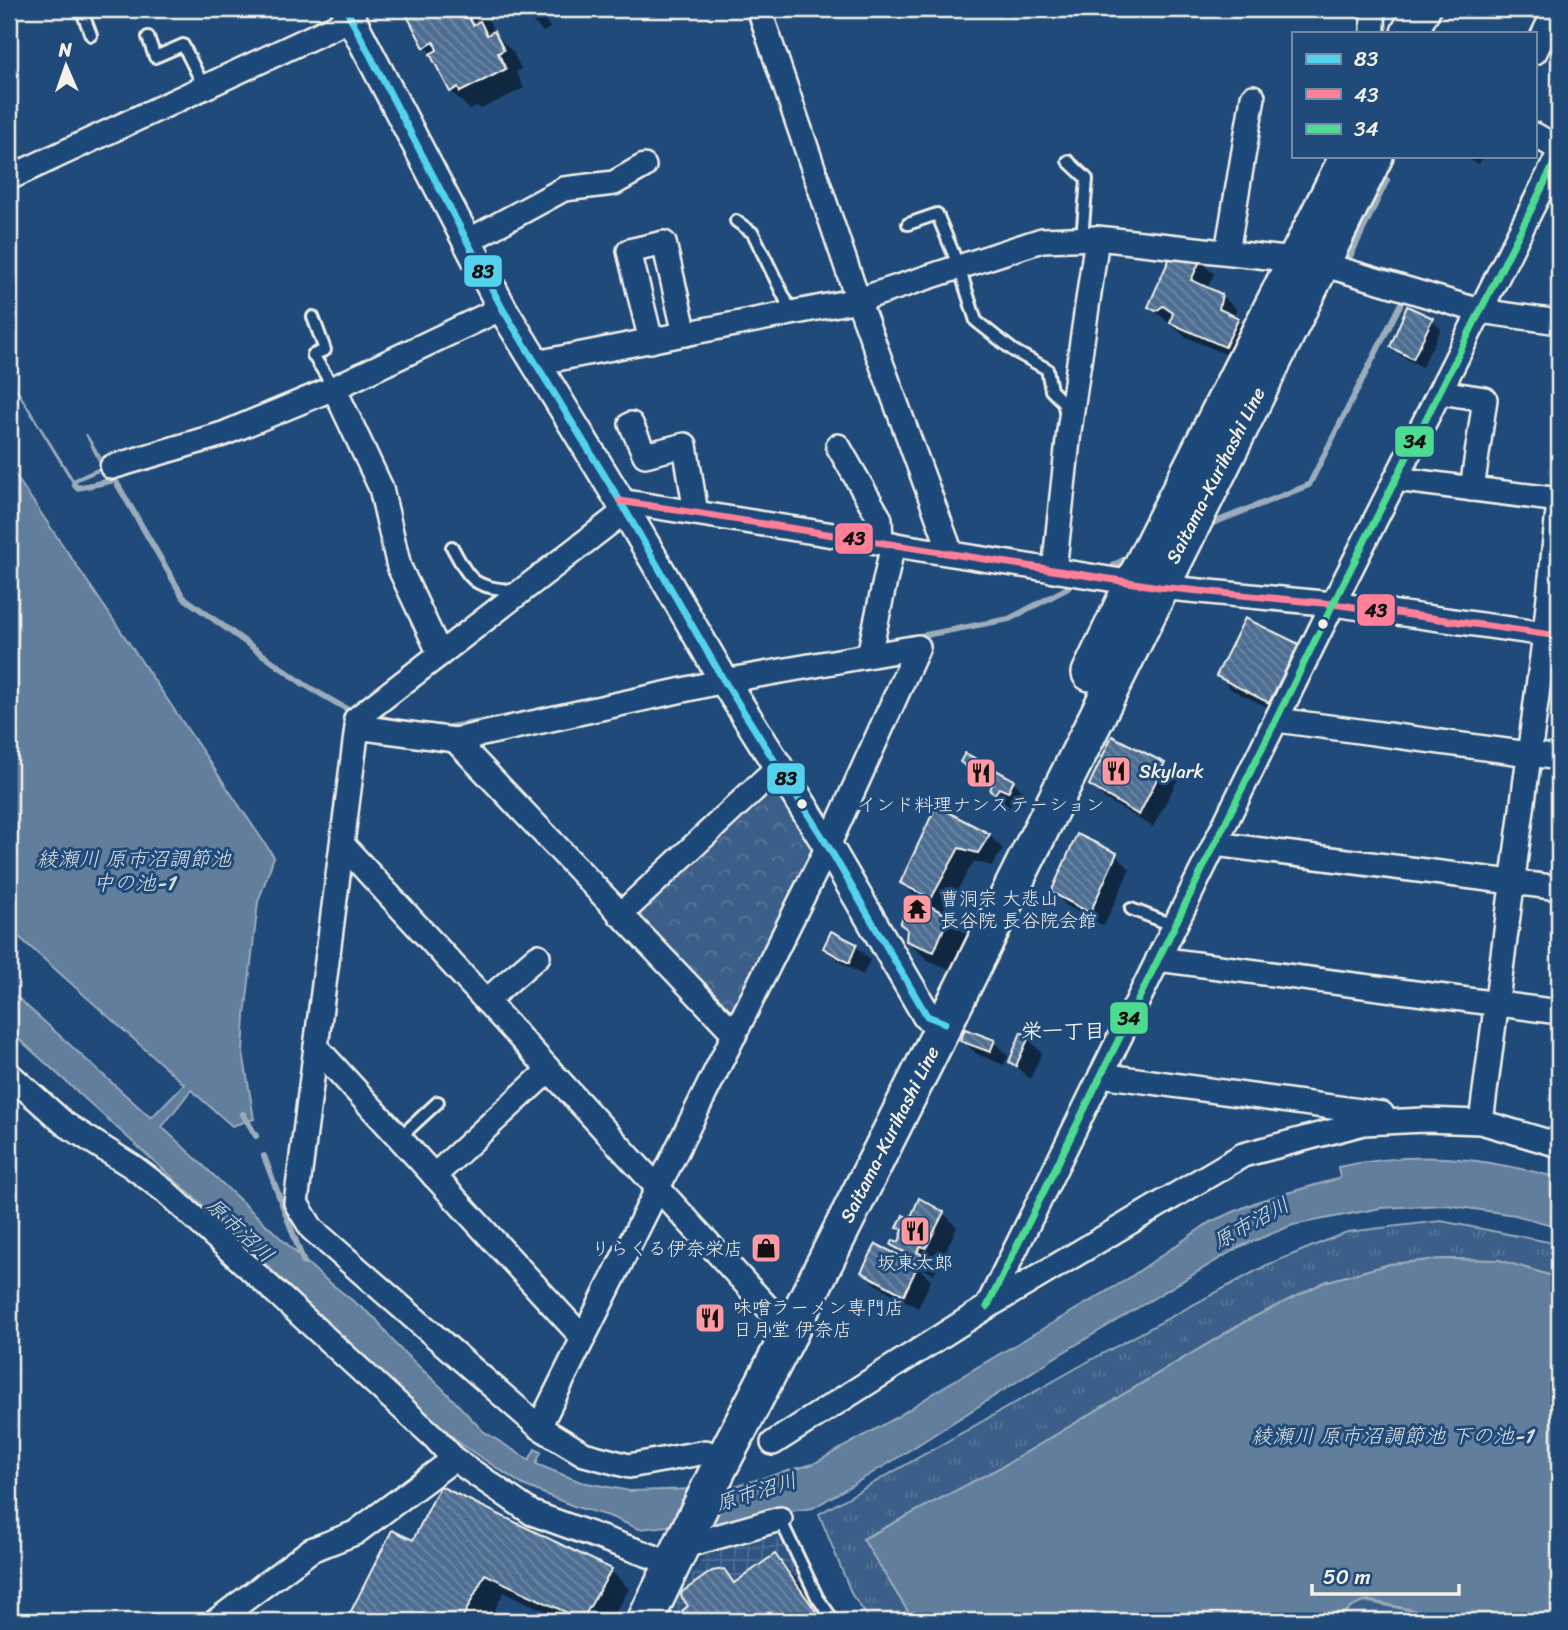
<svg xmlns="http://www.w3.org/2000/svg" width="1568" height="1630" font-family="Sriracha,'Klee One',sans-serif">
	<defs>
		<pattern id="industrial-grid" width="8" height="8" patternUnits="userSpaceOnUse" patternTransform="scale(1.75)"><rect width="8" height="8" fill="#2d5581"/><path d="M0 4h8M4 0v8" fill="none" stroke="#4c6e93"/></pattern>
		<pattern id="grass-tufts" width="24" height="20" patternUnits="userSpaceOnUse" patternTransform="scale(1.75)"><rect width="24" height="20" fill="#3a5f88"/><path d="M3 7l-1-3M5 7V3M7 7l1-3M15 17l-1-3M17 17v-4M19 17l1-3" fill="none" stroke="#577699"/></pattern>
		<pattern id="park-crowns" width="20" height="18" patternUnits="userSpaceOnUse" patternTransform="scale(1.75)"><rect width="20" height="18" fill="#3a5f88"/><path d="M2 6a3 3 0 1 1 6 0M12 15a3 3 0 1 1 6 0" fill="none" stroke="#577699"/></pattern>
		<pattern id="building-back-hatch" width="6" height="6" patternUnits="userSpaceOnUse" patternTransform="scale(1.75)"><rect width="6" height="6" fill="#4d6e92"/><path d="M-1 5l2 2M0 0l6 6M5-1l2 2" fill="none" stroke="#708aa6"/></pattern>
	</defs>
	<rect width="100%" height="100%" fill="#1f4a7a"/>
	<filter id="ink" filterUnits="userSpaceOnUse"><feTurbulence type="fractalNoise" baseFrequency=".0143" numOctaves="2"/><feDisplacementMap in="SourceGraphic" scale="14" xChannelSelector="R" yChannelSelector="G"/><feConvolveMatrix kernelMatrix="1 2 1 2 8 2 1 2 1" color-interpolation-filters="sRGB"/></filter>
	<g filter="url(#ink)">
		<!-- industrial -->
		<path fill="url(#industrial-grid)" d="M767 1531 783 1540 812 1602 826 1621H667L682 1590 708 1549Z"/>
		<!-- grass -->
		<g fill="url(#grass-tufts)" stroke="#97a8b8" stroke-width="2">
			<path d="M1441 1221 1559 1244V1278L1499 1260 1442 1259 1390 1264 1325 1282 1246 1321 1007 1464 863 1539 914 1621H871L852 1595 819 1514 1089 1361 1267 1265 1347 1232Z"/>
			<path d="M1365 1601 1460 1621H1336L1350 1608Z"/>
		</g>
		<!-- park -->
		<path fill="url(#park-crowns)" stroke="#97a8b8" stroke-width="2" d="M775 786 819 847 728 1019 631 917Z"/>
		<!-- water -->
		<g fill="#627e9d" stroke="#9cacbb" stroke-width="2">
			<path d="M9 377 73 480 102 467 86 434 105 465 103 469 75 481 77 489Z"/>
			<path d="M9 466 274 857 258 902 245 1016 243 1052 254 1119 232 1126 191 1090 162 1127 320 1275 376 1319 397 1346 441 1387 483 1431 529 1460 535 1449 541 1452 536 1464 581 1482 630 1491 728 1488 813 1464 897 1417 945 1386 1126 1280 1210 1222 1259 1201 1340 1178 1338 1167C1420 1150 1479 1157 1559 1178V1227L1515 1215 1446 1205 1381 1208 1293 1225 1239 1247 1054 1358 891 1462 813 1508 792 1511 786 1507 712 1528 708 1522 639 1529 609 1516 576 1507 523 1485 462 1445 326 1322 229 1229 9 1030V990L151 1118 184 1084 9 928Z"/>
			<path d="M1442 1259 1499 1260 1559 1278V1621H1463L1367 1600 1350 1608 1336 1621H1122L1105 1619 1102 1621H914L863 1539 1007 1464 1246 1321 1325 1282 1390 1264Z"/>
		</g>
		<!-- shadow -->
		<g fill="#0007">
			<path d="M412 9H428L431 11 436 9H483L479 11 488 19 494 33 513 52 521 69 516 72 524 88 481 109 477 106 470 110 451 91 432 53 425 47 407 11Z"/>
			<path d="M521 9H535L545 19 550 28 543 32Z"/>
			<path d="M1462 156H1484L1479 164Z"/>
			<path d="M1200 261 1214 274 1207 289 1221 295 1236 309 1234 318 1252 334 1239 360 1186 337 1150 307Z"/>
			<path d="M1432 320 1441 329 1422 367 1401 356 1392 346Z"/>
			<path d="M1298 646 1312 660 1284 715 1232 690 1218 676Z"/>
			<path d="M962 762 1013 781 1027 796 1022 805 1013 801 1010 807 1006 804 992 790 993 787 976 776Z"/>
			<path d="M1164 765 1178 779 1153 827 1105 799 1091 785Z"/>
			<path d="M936 809 989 835 1003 849 992 866 974 861 945 912 916 897 902 882Z"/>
			<path d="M1078 836 1116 855 1130 869 1104 926 1067 906 1053 892Z"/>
			<path d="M948 917 967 936 953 970 927 960 908 941Z"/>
			<path d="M832 933 856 946 870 960 863 975 840 962 826 948Z"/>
			<path d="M1028 1039 1042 1053 1030 1079 1011 1062Z"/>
			<path d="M962 1040 994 1042 1008 1056 1004 1065 977 1054Z"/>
			<path d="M943 1213 957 1227 941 1261 935 1258 931 1266 936 1270 934 1274 916 1265 931 1281 918 1308 877 1285 863 1271 910 1262 893 1245 900 1244 904 1232 899 1227Z"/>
			<path d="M393 1533 414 1542 611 1571 629 1589 611 1621H567L504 1592 489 1621H348Z"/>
			<path d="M775 1556 794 1575 827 1621H684L689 1617 724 1571 737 1583Z"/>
		</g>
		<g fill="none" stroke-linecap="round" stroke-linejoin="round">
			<!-- stream -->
			<g stroke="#9cacbb" stroke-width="6">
				<path d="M1384 9 1385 33"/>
				<path d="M1306 201 1325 164"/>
				<path d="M1345 267 1387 180"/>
				<path d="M74 484 77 488 115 480 183 597 305 685 345 708"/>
				<path d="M1208 525 1309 485 1403 299 1399 297"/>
				<path d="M1114 565 1131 556"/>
				<path d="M915 637 1009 619 1068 588"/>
				<path d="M374 716 396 721"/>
				<path d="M437 729 506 718"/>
				<path d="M243 1114 256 1136"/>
				<path d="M264 1156 304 1263"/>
			</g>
		</g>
		<!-- building -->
		<g fill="url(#building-back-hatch)" stroke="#f4f1e8" stroke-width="2">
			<path d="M408 9H427L428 11 432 9H475L477 14 469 18 473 25 480 21 487 35 494 31 504 50 498 53 506 69 460 92 458 87 450 92 430 54 437 50 434 42 424 48 404 10Z"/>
			<path d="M1171 255 1201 259 1191 280 1222 294 1219 309 1239 318 1225 347 1170 323 1173 313 1163 306 1156 311 1148 307Z"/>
			<path d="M1407 306 1433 318 1413 359 1390 347Z"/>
			<path d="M1245 618 1299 644 1269 703 1216 676Z"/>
			<path d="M1112 736 1165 763 1139 815 1089 785Z"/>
			<path d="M965 753 1014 780 1008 792 999 788 995 794 990 791 992 784 960 762Z"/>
			<path d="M936 806 990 834 978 853 959 848 931 899 900 883Z"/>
			<path d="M1077 834 1117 853 1090 913 1051 892Z"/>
			<path d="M912 897 949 916 934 952 906 941 907 929 900 924Z"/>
			<path d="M831 931 857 944 849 963 823 948Z"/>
			<path d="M965 1029 995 1040 990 1052 960 1041Z"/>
			<path d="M1021 1032 1029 1037 1016 1066 1009 1062Z"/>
			<path d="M919 1198 944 1212 926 1248 921 1246 917 1252 923 1255 920 1261 891 1245 893 1240 899 1242 903 1229 897 1228 903 1215 910 1219Z"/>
			<path d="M876 1244 918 1265 904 1295 861 1272Z"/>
			<path d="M440 1486 612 1569 582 1620 485 1574 461 1621H346L392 1530 413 1540Z"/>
			<path d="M775 1554 823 1621H681L687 1617 682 1611 688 1606 681 1596 682 1592 712 1571 724 1569 734 1583Z"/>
		</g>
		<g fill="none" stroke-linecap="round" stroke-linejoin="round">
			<!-- service casing -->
			<g stroke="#f4f1e8" stroke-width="16">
				<g id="service">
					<path d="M81 9 91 35"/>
					<path d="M148 37 155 57 183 45 204 87"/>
					<path d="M1068 161 1087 179 1082 238"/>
					<path d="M736 221 753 233 792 313"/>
					<path d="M908 224 937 214 959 267 976 321 1014 351 1047 369 1051 390 1063 402 1066 415"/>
					<path d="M313 317 325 350 313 355 334 388"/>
					<path d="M452 547C473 586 474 586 517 591"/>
					<path d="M1131 909 1175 926"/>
					<path d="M399 1138 438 1102"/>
					<path d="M780 1519 817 1597 834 1621"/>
				</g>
			</g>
			<!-- minor casing -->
			<g stroke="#f4f1e8" stroke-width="28">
				<g id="minor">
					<path d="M759 9 858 300 951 553"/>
					<path d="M1373 9V33"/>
					<path d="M1535 52 1547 27 1559 33"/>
					<path d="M1535 135 1559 149"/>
					<path d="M9 178 351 19"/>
					<path d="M468 241 564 189 614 183 644 166"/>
					<path d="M1227 252 1253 97"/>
					<path d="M1322 264 1480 311 1559 322"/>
					<path d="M651 341 629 251 664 243 685 334"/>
					<path d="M536 363 858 300 1042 240 1097 238 1295 260"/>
					<path d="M334 388 381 488 399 567 440 654"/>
					<path d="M1440 392 1485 399 1472 489"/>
					<path d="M631 424 645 455 685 445 696 513"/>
					<path d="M838 446 880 519 881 542"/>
					<path d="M112 467 223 434 334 388 502 308"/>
					<path d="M1396 479 1559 500"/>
					<path d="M620 501 1159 587 1333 604 1559 636"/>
					<path d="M1054 571 1069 431 1097 238"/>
					<path d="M869 655 893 544"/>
					<path d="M356 719 625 511"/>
					<path d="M1277 720 1559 758"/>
					<path d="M455 740 735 1034"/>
					<path d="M1215 844 1559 888"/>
					<path d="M343 845 790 1332"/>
					<path d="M620 915 777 768"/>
					<path d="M1158 959 1559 1012"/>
					<path d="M486 1001 538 956"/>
					<path d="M316 1047 583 1338"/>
					<path d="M9 1074 65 1124 133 1167 165 1191 435 1438 454 1459"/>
					<path d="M1101 1075 1382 1114"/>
					<path d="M1481 1122 1545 634 1559 502"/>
					<path d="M434 1176 549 1070"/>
					<path d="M987 1307 1333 604 1559 154"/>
					<path d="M539 1427 828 846 918 647 724 681 455 740 357 727 296 1203 312 1229 539 1427 584 1454 629 1466 706 1452"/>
					<path d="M773 1443 987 1307 1243 1155 1364 1123 1424 1120 1481 1122 1559 1145"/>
					<path d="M681 1547 780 1519"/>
					<path d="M216 1621 311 1550 355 1533 454 1459 532 1513 654 1557"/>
				</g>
			</g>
			<!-- tertiary casing -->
			<g stroke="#f4f1e8" stroke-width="33">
				<path id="tertiary" d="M346 9 502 308 620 501 723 679 828 846 927 1016 945 1023"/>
			</g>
			<!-- primary casing -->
			<g stroke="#f4f1e8" stroke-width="40">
				<g id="primary">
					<path d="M1409 33 1422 9"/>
					<path d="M1090 673 1133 583 1348 156"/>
					<path d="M645 1621 718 1470 790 1332 945 1023 1375 156"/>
				</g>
			</g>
			<!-- service -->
			<use href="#service" stroke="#1f4a7a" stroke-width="10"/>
			<!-- minor -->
			<use href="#minor" stroke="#1f4a7a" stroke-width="23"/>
			<!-- tertiary -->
			<use href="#tertiary" stroke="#1f4a7a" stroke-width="28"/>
			<!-- primary -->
			<use href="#primary" stroke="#1f4a7a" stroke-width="35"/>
			<!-- bus-1 casing -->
			<g stroke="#1f4a7a" stroke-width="12">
				<path id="bus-1" d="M346 9 502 308 620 501 723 679 828 846 927 1016 945 1023"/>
			</g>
			<!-- bus-2 casing -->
			<g stroke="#1f4a7a" stroke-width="12">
				<path id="bus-2" d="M620 501 1159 587 1333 604 1559 636"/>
			</g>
			<!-- bus-3 casing -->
			<g stroke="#1f4a7a" stroke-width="12">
				<path id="bus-3" d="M987 1307 1333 604 1559 154"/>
			</g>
			<!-- bus-1 -->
			<use href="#bus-1" stroke="#53d2ee" stroke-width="7"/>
			<!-- bus-2 -->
			<use href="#bus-2" stroke="#ff8098" stroke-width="7"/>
			<!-- bus-3 -->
			<use href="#bus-3" stroke="#4ddb92" stroke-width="7"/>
		</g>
	</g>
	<!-- icons -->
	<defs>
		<g id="restaurant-square" transform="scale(1.575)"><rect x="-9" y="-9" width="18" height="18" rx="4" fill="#ff9aa2" stroke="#1f4a7a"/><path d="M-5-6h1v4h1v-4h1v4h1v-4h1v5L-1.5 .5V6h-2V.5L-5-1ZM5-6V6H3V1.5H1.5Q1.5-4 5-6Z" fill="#111"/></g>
		<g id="temple-square" transform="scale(1.575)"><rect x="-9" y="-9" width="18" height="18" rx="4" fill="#ff9aa2" stroke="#1f4a7a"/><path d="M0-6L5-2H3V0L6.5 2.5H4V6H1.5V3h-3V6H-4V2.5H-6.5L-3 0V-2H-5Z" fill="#111"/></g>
		<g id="shop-square" transform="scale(1.575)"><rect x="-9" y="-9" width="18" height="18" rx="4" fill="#ff9aa2" stroke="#1f4a7a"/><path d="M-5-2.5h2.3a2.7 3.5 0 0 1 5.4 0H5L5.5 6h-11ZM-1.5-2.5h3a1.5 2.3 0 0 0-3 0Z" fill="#111"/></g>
	</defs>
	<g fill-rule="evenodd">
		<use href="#restaurant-square" x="1116" y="771"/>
		<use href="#restaurant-square" x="981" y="773"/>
		<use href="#temple-square" x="917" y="909"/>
		<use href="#restaurant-square" x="915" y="1231"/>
		<use href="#shop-square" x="766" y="1248"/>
		<use href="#restaurant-square" x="710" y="1318"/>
	</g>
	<!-- markers -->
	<g fill="#f4f1e8" stroke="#1f4a7a" stroke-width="2.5">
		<circle cx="1323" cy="624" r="6"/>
		<circle cx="802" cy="804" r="6"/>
	</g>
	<g text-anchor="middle" stroke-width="6" stroke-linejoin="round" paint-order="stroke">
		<!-- street labels -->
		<g font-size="19" fill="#f4f1e8" stroke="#1f4a7a">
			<text transform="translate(1215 475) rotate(-63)" y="7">Saitama-Kurihashi Line</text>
			<text transform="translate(889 1134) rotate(-63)" y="7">Saitama-Kurihashi Line</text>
		</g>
		<!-- poi labels -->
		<g font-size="19" fill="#f4f1e8" stroke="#1f4a7a" text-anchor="start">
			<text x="1139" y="778">Skylark</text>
			<text x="981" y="811" text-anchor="middle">インド料理ナンステーション</text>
			<text x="940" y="905">曹洞宗 大悲山<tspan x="940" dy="22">長谷院 長谷院会館</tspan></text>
			<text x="743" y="1255" text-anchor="end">りらくる伊奈栄店</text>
			<text x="915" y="1269" text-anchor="middle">坂東太郎</text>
			<text x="733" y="1314">味噌ラーメン専門店<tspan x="733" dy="22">日月堂 伊奈店</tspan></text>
		</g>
		<!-- water labels -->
		<g font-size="21" font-style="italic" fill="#dee0dd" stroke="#1f4a7a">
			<text x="134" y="866">綾瀬川 原市沼調節池<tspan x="134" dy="24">中の池-1</tspan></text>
			<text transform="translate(1251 1223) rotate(-29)" y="7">原市沼川</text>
			<text transform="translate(240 1230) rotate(43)" y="7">原市沼川</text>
			<text x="1392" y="1443">綾瀬川 原市沼調節池 下の池-1</text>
			<text transform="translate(756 1492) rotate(-17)" y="7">原市沼川</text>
		</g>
		<!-- neighbourhood labels -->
		<g font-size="21" font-weight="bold" fill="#f4f1e8" stroke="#1f4a7a">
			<text x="1063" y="1038">栄一丁目</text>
		</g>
	</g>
	<g stroke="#1f4a7a" stroke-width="2.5">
		<rect x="463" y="254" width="40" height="34" rx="7" fill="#53d2ee"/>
		<rect x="1394" y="425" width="41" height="33" rx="7" fill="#4ddb92"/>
		<rect x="834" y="522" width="40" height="33" rx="7" fill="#ff8098"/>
		<rect x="1356" y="593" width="40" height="34" rx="7" fill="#ff8098"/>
		<rect x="766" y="762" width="40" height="33" rx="7" fill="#53d2ee"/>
		<rect x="1109" y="1001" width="40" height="34" rx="7" fill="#4ddb92"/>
	</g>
	<g font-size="19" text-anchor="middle" font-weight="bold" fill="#111">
		<text x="483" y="278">83</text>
		<text x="1415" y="448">34</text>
		<text x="854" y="545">43</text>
		<text x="1376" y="617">43</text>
		<text x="786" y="785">83</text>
		<text x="1129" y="1025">34</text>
	</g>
	<!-- margin -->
	<rect width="1568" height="1630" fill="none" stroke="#1f4a7a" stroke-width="35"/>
	<rect x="18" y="18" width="1533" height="1595" fill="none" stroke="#f4f1e8" stroke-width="2.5" filter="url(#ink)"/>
	<!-- legend -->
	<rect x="1292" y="32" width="245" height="126" fill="#1f4a7a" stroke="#748da6" stroke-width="2"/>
	<rect x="1306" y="54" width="35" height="10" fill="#53d2ee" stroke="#748da6" stroke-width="2"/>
	<text x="1354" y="66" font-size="21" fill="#f4f1e8">83</text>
	<rect x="1306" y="89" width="35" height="10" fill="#ff8098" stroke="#748da6" stroke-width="2"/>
	<text x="1354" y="102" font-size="21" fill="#f4f1e8">43</text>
	<rect x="1306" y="124" width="35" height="10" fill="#4ddb92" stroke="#748da6" stroke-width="2"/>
	<text x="1354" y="136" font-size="21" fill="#f4f1e8">34</text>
	<!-- north arrow -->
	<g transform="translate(66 66) rotate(358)" stroke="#1f4a7a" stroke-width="5" paint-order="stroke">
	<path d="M0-5L12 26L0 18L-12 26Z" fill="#f4f1e8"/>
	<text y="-10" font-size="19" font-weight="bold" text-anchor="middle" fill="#f4f1e8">N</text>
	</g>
	<!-- scale -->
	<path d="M1312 1584v10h147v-10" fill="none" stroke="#f4f1e8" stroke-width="3.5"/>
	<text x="1323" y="1584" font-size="21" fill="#f4f1e8" stroke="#1f4a7a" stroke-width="5" paint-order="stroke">50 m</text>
</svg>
